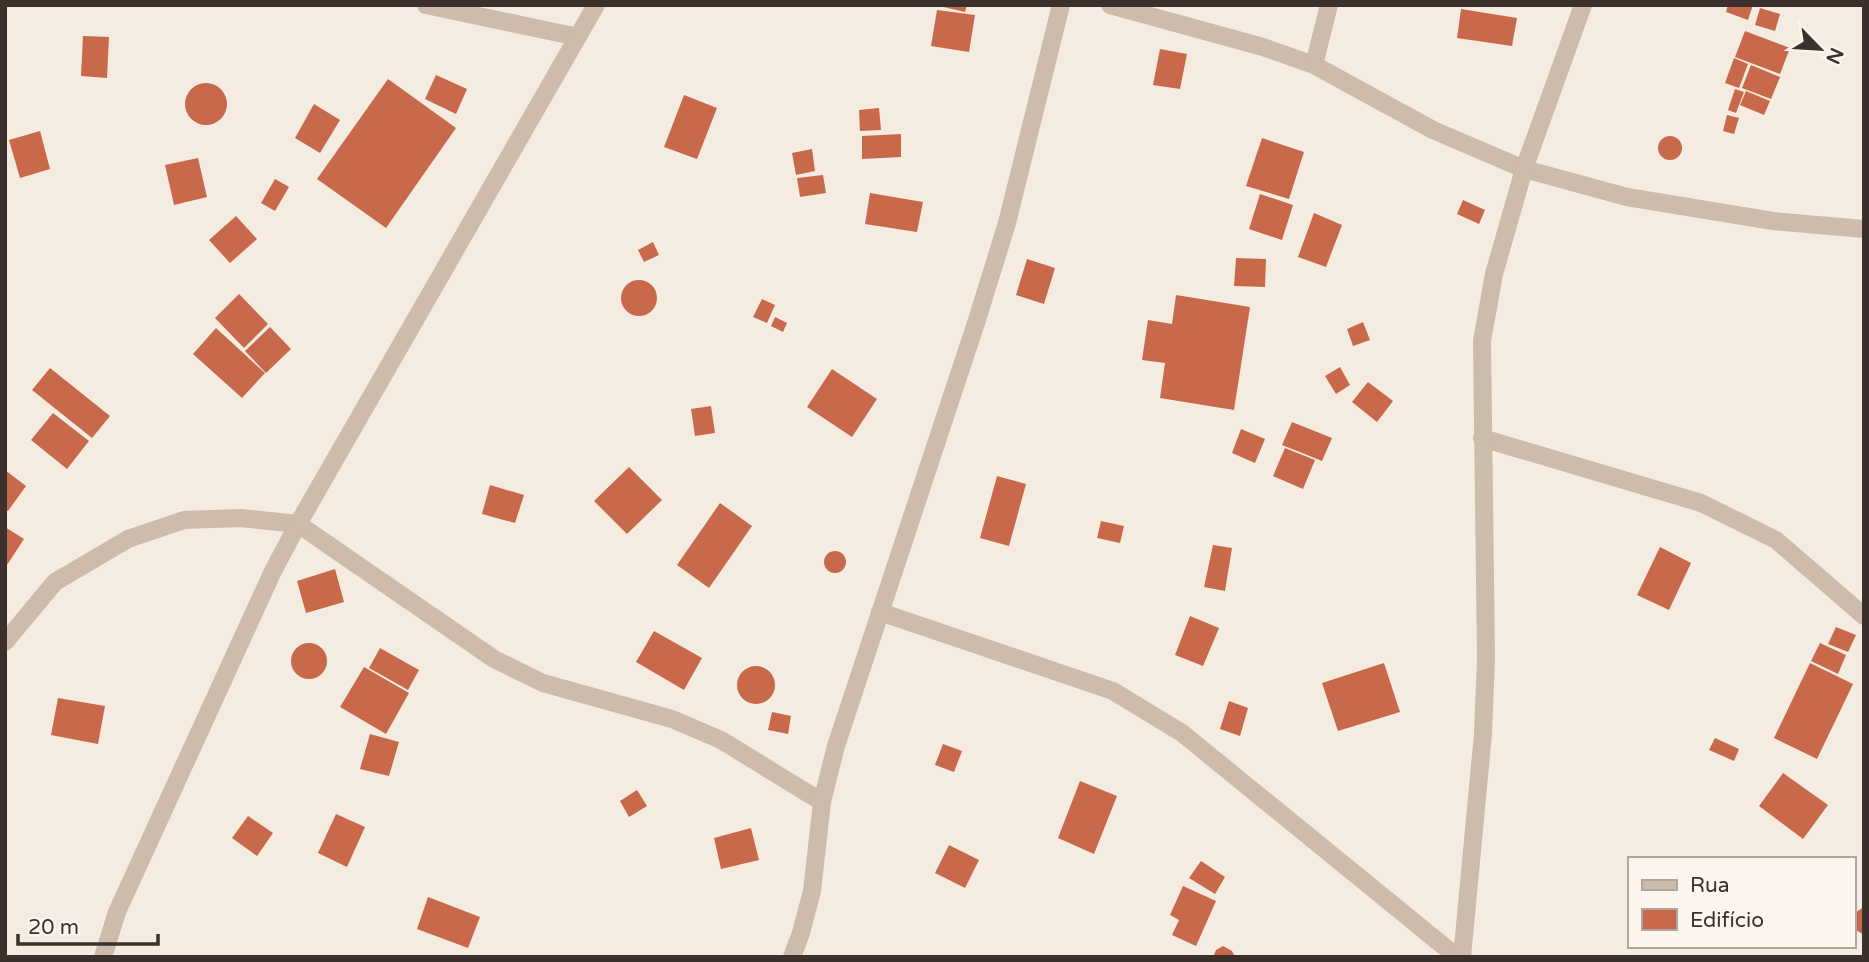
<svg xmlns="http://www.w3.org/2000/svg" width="1869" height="962" font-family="'Varela Round',sans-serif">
	<rect width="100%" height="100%" fill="#f4ebe1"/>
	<!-- building -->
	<g fill="#c8694b">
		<path d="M935 5H967L965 12Z"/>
		<path d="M1728 5H1753L1748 20 1726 12Z"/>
		<path d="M1760 8 1780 14 1775 31 1755 25Z"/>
		<path d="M1461 9 1517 18 1512 46 1457 38Z"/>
		<path d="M937 10 975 15 969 52 931 46Z"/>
		<path d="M1745 31 1790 48 1780 74 1735 57Z"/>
		<path d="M83 36 109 37 107 78 81 76Z"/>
		<path d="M1160 49 1187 54 1180 89 1153 85Z"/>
		<path d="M1734 58 1748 64 1739 88 1725 83Z"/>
		<path d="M1751 65 1780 77 1771 99 1742 88Z"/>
		<path d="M436 75 467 89 456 114 425 99Z"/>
		<path d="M388 79 456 128 386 228 317 179Z"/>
		<circle cx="206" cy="104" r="21"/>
		<path d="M1735 89 1744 92 1736 113 1728 110Z"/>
		<path d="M1746 91 1770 101 1764 115 1740 105Z"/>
		<path d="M684 95 717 108 697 159 664 147Z"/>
		<path d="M314 104 340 120 320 153 295 138Z"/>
		<path d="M879 108 881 130 860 131 859 110Z"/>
		<path d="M1727 115 1739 118 1734 134 1723 131Z"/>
		<path d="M40 131 50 169 20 178 9 140Z"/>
		<path d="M901 134V157L862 159V136Z"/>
		<circle cx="1670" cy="148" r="12"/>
		<path d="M1262 138 1304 152 1289 199 1246 186Z"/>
		<path d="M812 149 815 171 796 175 792 153Z"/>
		<path d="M198 158 207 197 174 205 165 165Z"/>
		<path d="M823 175 826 193 800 197 797 178Z"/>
		<path d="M275 179 289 187 275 211 261 203Z"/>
		<path d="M870 193 923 202 917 232 865 224Z"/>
		<path d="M1260 194 1293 205 1282 240 1249 229Z"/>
		<path d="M1463 200 1485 210 1479 224 1457 214Z"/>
		<path d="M1314 213 1342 225 1326 267 1298 257Z"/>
		<path d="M236 216 257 239 230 263 209 240Z"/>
		<path d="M653 242 659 255 644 262 638 250Z"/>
		<path d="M1236 258 1266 259 1265 287 1234 286Z"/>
		<path d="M1027 259 1055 268 1044 304 1016 295Z"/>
		<circle cx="639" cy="298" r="18"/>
		<path d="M239 294 268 324 244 348 215 318Z"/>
		<path d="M1176 295 1250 307 1234 410 1160 398 1165 363 1142 360 1148 320 1172 324Z"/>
		<path d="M762 299 775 305 767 323 753 317Z"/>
		<path d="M775 317 787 323 783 332 771 326Z"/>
		<path d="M1363 322 1370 340 1353 346 1347 329Z"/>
		<path d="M270 327 291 349 266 373 245 351Z"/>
		<path d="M216 328 265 373 242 398 193 354Z"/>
		<path d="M1340 367 1350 385 1336 394 1325 376Z"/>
		<path d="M50 368 110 416 92 438 32 390Z"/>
		<path d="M832 369 877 399 852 437 807 407Z"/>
		<path d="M1368 382 1393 401 1377 422 1352 402Z"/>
		<path d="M711 406 715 433 695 436 691 409Z"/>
		<path d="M53 413 89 441 67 469 31 440Z"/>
		<path d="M1292 422 1332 438 1322 461 1282 445Z"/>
		<path d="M1241 429 1265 439 1255 463 1232 453Z"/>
		<path d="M1285 448 1315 460 1303 489 1273 476Z"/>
		<path d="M629 467 662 500 627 534 594 501Z"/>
		<path d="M5 470 26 486 8 511 5 509Z"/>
		<path d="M997 476 1026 484 1009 546 980 538Z"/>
		<path d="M490 485 524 495 515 523 482 514Z"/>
		<path d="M720 503 752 526 709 588 677 565Z"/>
		<path d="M1101 521 1124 526 1120 543 1097 538Z"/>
		<path d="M5 527 24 539 5 568Z"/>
		<path d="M1213 545 1232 548 1225 591 1204 587Z"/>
		<path d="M1660 547 1691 563 1669 610 1637 595Z"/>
		<circle cx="835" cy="562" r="11"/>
		<path d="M335 569 344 602 306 613 297 581Z"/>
		<path d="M1190 616 1219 628 1203 666 1175 655Z"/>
		<path d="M1836 627 1856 635 1848 652 1828 644Z"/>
		<path d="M654 631 702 658 684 690 636 662Z"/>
		<circle cx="309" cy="661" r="18"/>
		<path d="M1820 643 1846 655 1838 674 1811 661Z"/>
		<path d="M380 648 419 670 408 690 369 668Z"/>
		<path d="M1384 663 1400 712 1338 731 1322 683Z"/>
		<path d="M1810 663 1853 684 1817 759 1774 738Z"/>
		<circle cx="756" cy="685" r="19"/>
		<path d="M364 667 409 693 386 734 340 707Z"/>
		<path d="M58 698 105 706 98 744 51 735Z"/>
		<path d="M1229 701 1248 708 1240 736 1220 729Z"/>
		<path d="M772 712 791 716 788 734 768 730Z"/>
		<path d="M370 734 399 742 389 776 360 769Z"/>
		<path d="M1715 738 1739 749 1734 761 1709 750Z"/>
		<path d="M943 744 962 751 954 772 935 765Z"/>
		<path d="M1783 773 1828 805 1803 839 1759 806Z"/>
		<path d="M1080 781 1117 796 1094 854 1058 838Z"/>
		<path d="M637 790 647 806 629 817 620 801Z"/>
		<path d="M336 814 365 827 347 867 318 853Z"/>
		<path d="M248 816 273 833 257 856 232 838Z"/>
		<path d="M751 828 759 860 721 869 714 838Z"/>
		<path d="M949 845 979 860 965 888 935 873Z"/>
		<path d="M1201 861 1225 877 1215 894 1189 878Z"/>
		<path d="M1183 886 1216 901 1196 946 1172 935 1179 920 1170 915Z"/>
		<path d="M428 897 480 917 468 948 417 929Z"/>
		<path d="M1864 907V935L1856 930 1853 923 1856 912Z"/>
		<path d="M1223 946 1232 951 1235 957H1213L1216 950Z"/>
	</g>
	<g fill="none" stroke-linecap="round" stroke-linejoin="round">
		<!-- street -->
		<g stroke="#cdbbac" stroke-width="18">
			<path d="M426 5 578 37"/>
			<path d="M1110 5 1263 47 1314 65 1433 130 1524 169 1627 197 1773 221 1864 229"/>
			<path d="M1314 65 1329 5"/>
			<path d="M1482 438 1701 503 1776 540 1864 616"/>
			<path d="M880 612 1113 691 1182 733 1457 957"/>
			<path d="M5 642 55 582 128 539 184 520 241 518 298 524 494 659 543 683 672 719 721 740 822 802"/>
			<path d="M103 957 117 912 273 571 298 524 596 5"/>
			<path d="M792 957 801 933 812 891 822 802 836 746 977 320 1007 223 1061 5"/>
			<path d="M1462 957 1483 734 1486 658 1482 341 1494 274 1524 169 1583 5"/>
		</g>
	</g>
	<!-- border -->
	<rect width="1869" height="962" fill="none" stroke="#3b302b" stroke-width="14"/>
	<!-- legend -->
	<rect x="1628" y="857" width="228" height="91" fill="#fbf5ee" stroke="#aea6a0" stroke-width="2"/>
	<rect x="1642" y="880" width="35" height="10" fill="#cdbbac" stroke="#aea6a0" stroke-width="2"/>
	<text x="1690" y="892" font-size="21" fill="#3b302b">Rua</text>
	<rect x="1642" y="909" width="35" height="21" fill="#c8694b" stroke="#aea6a0" stroke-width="2"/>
	<text x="1690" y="927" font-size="21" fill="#3b302b">Edifício</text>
	<!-- north arrow -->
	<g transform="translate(1820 49) rotate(115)" stroke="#fbf5ee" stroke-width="5" paint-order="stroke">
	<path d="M0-5L12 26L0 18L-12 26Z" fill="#3b302b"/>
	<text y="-10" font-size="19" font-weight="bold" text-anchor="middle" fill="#3b302b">N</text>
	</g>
	<!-- scale -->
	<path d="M18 934v10h140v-10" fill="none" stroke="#3b302b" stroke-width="3.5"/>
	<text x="28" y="934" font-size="21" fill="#3b302b" stroke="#fbf5ee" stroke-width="5" paint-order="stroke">20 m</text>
</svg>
